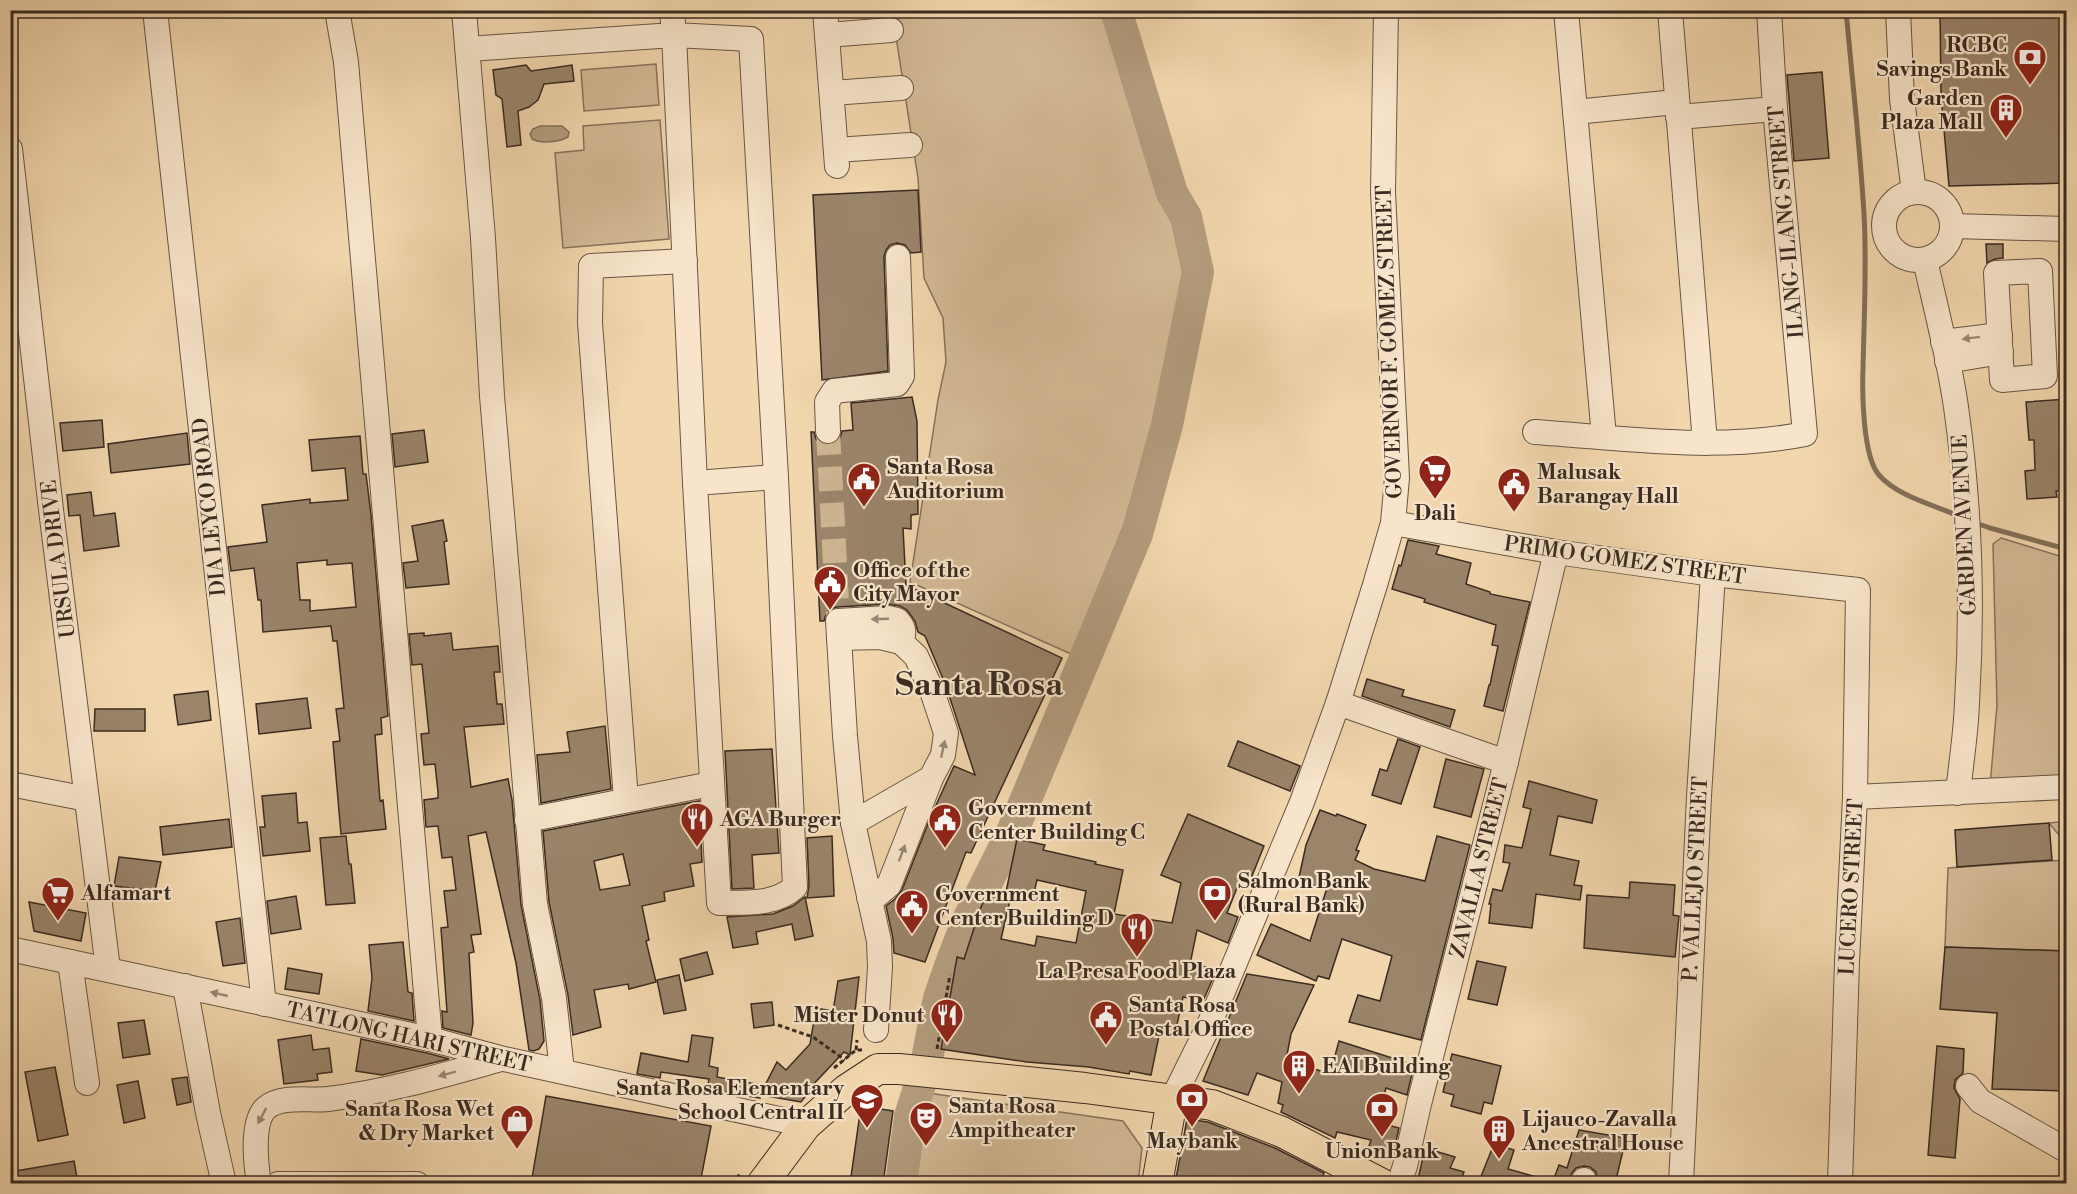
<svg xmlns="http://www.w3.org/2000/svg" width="2077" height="1194" font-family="'Libre Bodoni',serif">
	<rect width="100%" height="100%" fill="#f2d6ad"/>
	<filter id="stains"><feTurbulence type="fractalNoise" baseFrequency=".00333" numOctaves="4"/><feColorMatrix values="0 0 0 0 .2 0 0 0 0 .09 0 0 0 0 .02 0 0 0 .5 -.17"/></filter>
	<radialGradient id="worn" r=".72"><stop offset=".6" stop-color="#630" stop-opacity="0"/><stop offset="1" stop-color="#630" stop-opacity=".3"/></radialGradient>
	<!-- green -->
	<g fill="#d3b995" stroke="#86725b" stroke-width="1.5">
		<path d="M892 11H1109L1151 150 1157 188 1174 225 1187 271 1166 373 1156 447 1071 654 910 582 938 400 946 362 943 318 924 278 918 178Z"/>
		<path d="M656 64 659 105 584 111 581 70Z"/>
		<path d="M660 120 669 239 563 248 555 153 584 150 583 126Z"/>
		<path d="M2001 538 2066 558V781L1990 786 1997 705 1993 544Z"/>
		<path d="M2066 821V951L1945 947 1948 868 2065 860 2064 841 2049 823Z"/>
		<path d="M928 1093 1123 1121 1142 1148 1138 1183 916 1184Z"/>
	</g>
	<!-- water -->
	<path fill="#b39c7d" stroke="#836f58" stroke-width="1.5" d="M540 126H562L569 132 568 137C559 142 541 144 532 139L530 134 533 129Z"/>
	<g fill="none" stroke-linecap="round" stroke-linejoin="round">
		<!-- stream -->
		<g stroke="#836f58" stroke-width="5">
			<path d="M1846 10C1852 78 1860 146 1864 214 1867 266 1864 317 1863 369 1862 394 1863 457 1879 475 1897 496 1934 505 1959 516"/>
			<path d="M1973 522 1990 528 2066 549"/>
		</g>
		<!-- river -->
		<path stroke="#b39c7d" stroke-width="32" d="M901 1184 910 1116 925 1069 939 998 953 958 968 920 1013 830 1137 534 1167 425 1198 272 1186 217 1172 193 1116 10"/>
	</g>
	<!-- building -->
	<g fill="#9a846a" stroke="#3a2b21" stroke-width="1.5" fill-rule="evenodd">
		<path d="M1940 10H2065L2067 183 1949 186 1941 96Z"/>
		<path d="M526 65 531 71 572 65 574 81 544 84 538 100 529 107 518 111 521 145 507 147 502 99 496 95 493 70Z"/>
		<path d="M1822 72 1829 158 1794 161 1787 75Z"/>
		<path d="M918 190 921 252 911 253 905 245 897 243 890 245 886 250 884 257 888 371 822 380 813 195Z"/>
		<path d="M1986 244H2003V258L1995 259 1987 263Z"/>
		<path d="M912 397 917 421 918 514 911 515V529L903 528 906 585 1062 658 971 853 966 852 925 962 894 953 893 938 886 906 895 899 902 890 931 816 954 766 975 775 946 686 925 636 918 632 915 621 907 610 900 606 887 604 837 607 830 609 826 614 824 621H820L811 432H814L816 439 822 444 828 445 835 443 840 438 842 431 853 430 851 403Z"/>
		<path d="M2067 399 2066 465H2061L2063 491H2056L2057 497 2027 499 2025 471 2035 470 2034 440H2029L2026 402Z"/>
		<path d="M102 420 104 447 63 451 60 423Z"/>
		<path d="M424 430 428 462 395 467 392 434Z"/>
		<path d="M187 433 190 464 111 473 108 444Z"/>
		<path d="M360 436 363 474H366L371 515 388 716 381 718 382 734 375 735 380 801 383 800 386 829 341 834 333 742 340 741 336 709 344 708 337 641H333L331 626 263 632 261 600H258L254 568 231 571 228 547 267 542 262 505 310 499V503L348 500 345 468 312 471 309 440ZM327 560V565L352 563 356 607 310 611V600H300L297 563Z"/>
		<path d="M91 492 94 516 115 513 119 546 84 551 80 515 69 516 67 495Z"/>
		<path d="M443 520 447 541 444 542 449 584 406 588 403 563 418 561 412 526Z"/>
		<path d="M1408 540 1439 546 1436 554 1471 563 1466 584 1490 592V594L1530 602 1503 711 1484 706 1489 685H1490L1498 646 1492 645 1496 625 1424 602 1425 599 1392 589 1399 565 1401 566Z"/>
		<path d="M424 633V636L451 633 453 650 498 646 500 672H494L497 704H502L504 724 464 727 471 787 508 779 512 800 521 905 540 1000 544 1041 539 1049 533 1051 529 1050 516 963 486 832 468 836 481 934 471 935 474 952 469 953 473 1023 471 1035 443 1028 442 1011 447 1012 441 928 448 927 444 891 456 890 452 857 442 858 438 826 426 827 424 800 438 798V792L435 764 424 765 421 734 429 733 422 664 412 665 409 634Z"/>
		<path d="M1367 679 1404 690 1402 696 1455 710 1450 727 1362 696Z"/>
		<path d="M208 691 211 720 178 725 174 695Z"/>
		<path d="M307 698 311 728 259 734 256 704Z"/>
		<path d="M95 709H145V731H94Z"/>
		<path d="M605 726 611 789 541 803 537 755 570 752 567 732Z"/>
		<path d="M1398 739 1420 747 1401 804 1372 795 1380 769 1387 771Z"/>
		<path d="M1238 741 1300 766 1290 791 1228 766Z"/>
		<path d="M772 749 779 853 752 855 754 888 732 889 725 751Z"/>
		<path d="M1446 759 1484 769 1471 817 1434 807Z"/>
		<path d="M1529 781 1597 800 1592 823 1558 816 1550 855 1579 861 1574 885 1582 886 1580 900 1536 894 1532 928 1489 923 1491 904H1489L1493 889 1502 891 1510 863 1503 862 1505 845 1522 848 1531 809 1523 807Z"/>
		<path d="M296 793 298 823 307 822 310 851 263 856 260 827H265L262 796Z"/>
		<path d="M699 801 702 862 690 864 694 886 664 892 665 901 642 906 649 940 646 941 656 982 629 989 628 984 594 990 601 1027 573 1035 568 995 549 902 543 831ZM623 854 630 885 600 890 594 861Z"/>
		<path d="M1320 810 1336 816 1337 814 1366 825 1356 850 1359 851 1355 860 1374 869 1425 881 1437 836 1470 845 1421 1040 1349 1022 1358 995 1380 1001 1392 956 1342 939 1329 979 1318 976 1316 981 1257 955 1271 924 1310 941 1327 888 1298 882 1306 845Z"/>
		<path d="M1188 814 1264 846 1252 876 1243 873 1227 913 1238 917 1228 943 1197 930 1190 964 1217 969 1203 1001 1183 997 1175 1034 1160 1031 1151 1075 1130 1071 1129 1074 1089 1067 1027 1062 941 1049 957 957 964 959 981 907 989 891 1011 896 1001 939 1035 946 1037 936 1076 943 1086 891 1037 880 1033 897 1006 892 1017 839 1045 845 1043 850 1096 862 1095 864 1123 870 1114 914 1172 923 1181 883 1161 875Z"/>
		<path d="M229 819 232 847 163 855 160 827Z"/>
		<path d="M2049 823 2052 860 1957 867 1955 830Z"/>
		<path d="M346 836 349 864H351L355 903 326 905 320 838Z"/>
		<path d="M832 836 834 896 807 898 809 886 807 838Z"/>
		<path d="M119 857 161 862 155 891 114 886Z"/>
		<path d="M1630 882 1675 885 1673 915 1679 916 1675 957 1584 948 1587 895 1629 898Z"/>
		<path d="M296 896 301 929 271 934 267 901Z"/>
		<path d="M805 897 813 936 795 940 792 924 756 932 758 944 733 948 727 917 773 914 793 906Z"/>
		<path d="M29 902 86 913 81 941 34 931Z"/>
		<path d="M240 918 245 963 223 966 216 922Z"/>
		<path d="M403 942 408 992 412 993 414 1021 368 1011 372 978 369 945Z"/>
		<path d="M1945 947 2067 951V1091L1992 1089 1997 1013 1940 1009Z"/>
		<path d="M707 952 713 974 685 981 680 959Z"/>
		<path d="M1477 961 1506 967 1497 1005 1468 999Z"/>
		<path d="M288 968 322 974 319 994 285 989Z"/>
		<path d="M1247 974 1314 985 1291 1034 1286 1060 1330 1074 1339 1041 1414 1065 1407 1095 1386 1088 1376 1122 1399 1128 1392 1158 1367 1152 1371 1140 1337 1132 1335 1138 1281 1112 1283 1105 1278 1103 1282 1082 1257 1073 1248 1095 1203 1081Z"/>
		<path d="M679 975 686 1010 664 1014 657 980Z"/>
		<path d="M859 977 850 1055 844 1052 808 1090 809 1092 801 1102 760 1095V1098L707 1089 709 1079 661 1072 660 1078 637 1074 641 1053 688 1062 692 1035 713 1038 709 1066 718 1068 717 1077 762 1085 760 1095 777 1062 786 1070 810 1044 816 1008 833 1011 838 981Z"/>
		<path d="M772 1002 774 1025 754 1028 751 1004Z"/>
		<path d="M144 1020 150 1054 123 1058 118 1023Z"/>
		<path d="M311 1035 313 1050 329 1048 332 1072 317 1074 318 1080 284 1084 278 1040Z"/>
		<path d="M361 1039 427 1053 449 1059 382 1075 356 1071Z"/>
		<path d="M1937 1046 1964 1049 1963 1073 1955 1080 1954 1088 1960 1099 1955 1158 1928 1155Z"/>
		<path d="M1452 1054 1501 1066 1492 1104 1484 1102 1481 1114 1451 1106 1454 1095 1443 1092Z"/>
		<path d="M55 1067 68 1135 38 1141 25 1072Z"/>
		<path d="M187 1077 191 1102 177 1105 172 1079Z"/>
		<path d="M138 1081 145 1118 124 1123 117 1085Z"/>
		<path d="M546 1096 711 1126 700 1184H531Z"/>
		<path d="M861 1106 893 1111 883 1184H850Z"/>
		<path d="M1187 1119 1208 1122 1275 1148 1324 1173 1321 1184H1175Z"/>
		<path d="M1579 1130 1626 1138 1615 1184H1597L1596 1172 1590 1167 1584 1166 1576 1168 1571 1174 1568 1184H1552L1559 1165 1567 1168Z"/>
		<path d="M1494 1144 1514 1150 1508 1169 1544 1179V1184H1478Z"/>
		<path d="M1425 1148 1455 1157 1450 1168 1464 1172 1460 1184H1417Z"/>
		<path d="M74 1161 78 1184H10V1172Z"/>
	</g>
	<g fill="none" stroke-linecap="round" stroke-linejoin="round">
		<!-- minor-tunnel -->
		<path stroke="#cdb491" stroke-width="24" stroke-dasharray="24 12" stroke-linecap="butt" d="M828 431 838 621"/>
		<!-- minor casing -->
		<g stroke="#685644" stroke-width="26">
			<g id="minor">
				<path d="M155 10 264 1004"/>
				<path d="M337 10 346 62 430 1039"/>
				<path d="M464 10 483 238 492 396 535 904 554 998 562 1071"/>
				<path d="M825 10 837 166"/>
				<path d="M1566 10 1604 437"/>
				<path d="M1670 10 1705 443"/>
				<path d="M1898 10 1902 99 1914 192"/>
				<path d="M827 35 891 30"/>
				<path d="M468 49 674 35 751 39 776 477 795 887C774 906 745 902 719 903L695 483 674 35 672 10"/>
				<path d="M832 93 901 88"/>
				<path d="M1575 112 1676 102"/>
				<path d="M1678 117 1775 109"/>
				<path d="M10 149 51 510 108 969"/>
				<path d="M836 150 910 145"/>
				<circle cx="1918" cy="226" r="34"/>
				<path d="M1952 226 2066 229"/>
				<path d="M1925 260C1936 309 1949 358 1956 407 1970 505 1973 604 1967 703 1966 733 1961 763 1958 793"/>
				<path d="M2040 271 2045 376 2002 380 1996 273Z"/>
				<path d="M1943 342 2000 335"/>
				<path d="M1947 361 2001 352"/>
				<path d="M828 431 827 402 834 391 897 384 902 376 898 257"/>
				<path d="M1535 432C1624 438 1716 452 1805 434L1775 109 1769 10"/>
				<path d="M695 483 776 477"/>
				<path d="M1393 523 1556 552 1713 574 1858 590 1855 797 1847 962 1840 1184"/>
				<path d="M839 638 880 637 901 642 916 656 932 691 946 733 943 755 931 778 853 823"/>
				<path d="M1338 703 1506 762"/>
				<path d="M10 784 87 799"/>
				<path d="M1855 797 2066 787"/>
				<path d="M626 799 590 323 591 266 685 261"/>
				<path d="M527 820 711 784"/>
				<path d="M869 897 876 896 889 885 931 778"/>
				<path d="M10 949 430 1039 504 1059 806 1125"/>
				<path d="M70 962 87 1083"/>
				<path d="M185 986 208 1113 224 1184"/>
				<path d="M876 1030 880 967 879 941 853 823 845 736 838 621 888 618 897 620C904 627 905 632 901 642"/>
				<path d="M1968 1086 1980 1101 2066 1150"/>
				<path d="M1172 1100 1209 1025 1302 802 1338 703 1375 585 1393 523 1397 478 1383 192 1386 10"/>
				<path d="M259 1184C256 1165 251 1122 266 1108 281 1095 309 1101 328 1099 387 1092 444 1075 501 1059"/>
				<path d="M278 1184H417"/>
				<path d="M1399 1184 1405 1166 1419 1104 1506 762 1556 552"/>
				<path d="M1582 1184 1584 1180"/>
				<path d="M1681 1184 1699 796 1713 574"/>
			</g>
		</g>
		<!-- major casing -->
		<g stroke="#3a2b21" stroke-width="32">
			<g id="major">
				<path d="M762 1184 806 1125 846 1090 878 1069H899L1085 1088 1212 1105 1282 1132 1382 1184"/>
				<path d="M1157 1184 1172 1100"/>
			</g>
		</g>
		<!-- path -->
		<g stroke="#3a2b21" stroke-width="3" stroke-dasharray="4.5 3" stroke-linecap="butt">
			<path d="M778 1025 813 1037 845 1060"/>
			<path d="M937 1049 950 975"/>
			<path d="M856 1050 857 1040"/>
			<path d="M834 1068 856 1050H863"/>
			<path d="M732 1184 740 1174"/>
		</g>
		<!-- minor -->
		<use href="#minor" stroke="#f7e4ca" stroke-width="24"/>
		<!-- major -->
		<use href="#major" stroke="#f2d6ad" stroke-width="30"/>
	</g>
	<!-- one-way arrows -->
	<defs><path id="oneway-solid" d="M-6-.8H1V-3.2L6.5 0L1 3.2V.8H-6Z" transform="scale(1.5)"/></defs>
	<g fill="#988876">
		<use href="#oneway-solid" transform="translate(1971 338) rotate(173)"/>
		<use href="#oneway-solid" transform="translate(880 619) rotate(178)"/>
		<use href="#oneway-solid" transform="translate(943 749) rotate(-78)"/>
		<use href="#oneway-solid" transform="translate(902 853) rotate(-69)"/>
		<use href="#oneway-solid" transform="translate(219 994) rotate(-167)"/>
		<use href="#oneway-solid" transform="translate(447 1074) rotate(165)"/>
		<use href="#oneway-solid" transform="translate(262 1116) rotate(118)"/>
	</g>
	<!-- icons -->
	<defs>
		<g id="bank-pin" transform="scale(1.725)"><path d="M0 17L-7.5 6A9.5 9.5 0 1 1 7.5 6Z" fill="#8f2418" stroke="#f7e4ca"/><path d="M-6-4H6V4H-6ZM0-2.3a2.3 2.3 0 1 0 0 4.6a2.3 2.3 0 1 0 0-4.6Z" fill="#fff"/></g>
		<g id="building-pin" transform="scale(1.725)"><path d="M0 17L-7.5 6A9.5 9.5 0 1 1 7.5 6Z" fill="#8f2418" stroke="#f7e4ca"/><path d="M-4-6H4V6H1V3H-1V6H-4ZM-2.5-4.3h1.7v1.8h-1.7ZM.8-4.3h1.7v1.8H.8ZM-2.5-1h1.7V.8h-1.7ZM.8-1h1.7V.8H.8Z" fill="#fff"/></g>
		<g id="supermarket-pin" transform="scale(1.725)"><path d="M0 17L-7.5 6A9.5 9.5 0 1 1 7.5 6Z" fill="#8f2418" stroke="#f7e4ca"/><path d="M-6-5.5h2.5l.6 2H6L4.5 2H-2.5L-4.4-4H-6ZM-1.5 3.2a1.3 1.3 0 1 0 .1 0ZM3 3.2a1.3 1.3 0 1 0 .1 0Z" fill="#fff"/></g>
		<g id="civic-pin" transform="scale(1.725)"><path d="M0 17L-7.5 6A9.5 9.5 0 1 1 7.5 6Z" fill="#8f2418" stroke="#f7e4ca"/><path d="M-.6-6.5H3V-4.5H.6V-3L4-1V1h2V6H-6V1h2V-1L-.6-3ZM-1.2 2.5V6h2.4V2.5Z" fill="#fff"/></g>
		<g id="restaurant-pin" transform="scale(1.725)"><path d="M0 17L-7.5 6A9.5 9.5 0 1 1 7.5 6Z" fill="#8f2418" stroke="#f7e4ca"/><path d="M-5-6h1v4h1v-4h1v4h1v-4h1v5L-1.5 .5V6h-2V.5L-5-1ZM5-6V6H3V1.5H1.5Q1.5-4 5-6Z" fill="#fff"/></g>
		<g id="school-pin" transform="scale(1.725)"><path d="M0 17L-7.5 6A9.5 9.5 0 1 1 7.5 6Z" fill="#8f2418" stroke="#f7e4ca"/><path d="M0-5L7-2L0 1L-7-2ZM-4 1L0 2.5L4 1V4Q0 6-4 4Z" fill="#fff"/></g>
		<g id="theatre-pin" transform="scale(1.725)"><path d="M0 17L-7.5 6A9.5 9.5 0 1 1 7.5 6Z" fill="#8f2418" stroke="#f7e4ca"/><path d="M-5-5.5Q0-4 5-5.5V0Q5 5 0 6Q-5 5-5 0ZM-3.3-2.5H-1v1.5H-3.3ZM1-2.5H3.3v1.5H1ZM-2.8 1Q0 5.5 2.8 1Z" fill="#fff"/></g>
		<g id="shop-pin" transform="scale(1.725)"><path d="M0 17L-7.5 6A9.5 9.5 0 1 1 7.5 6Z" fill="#8f2418" stroke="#f7e4ca"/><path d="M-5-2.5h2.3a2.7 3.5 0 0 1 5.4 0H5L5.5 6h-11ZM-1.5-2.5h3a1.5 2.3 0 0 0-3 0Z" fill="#fff"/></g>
	</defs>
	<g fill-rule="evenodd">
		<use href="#bank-pin" x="2030" y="57"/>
		<use href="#building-pin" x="2006" y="110"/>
		<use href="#supermarket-pin" x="1435" y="471"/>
		<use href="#civic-pin" x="864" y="479"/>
		<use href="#civic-pin" x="1514" y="484"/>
		<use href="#civic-pin" x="830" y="582"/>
		<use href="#restaurant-pin" x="697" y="819"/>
		<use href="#civic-pin" x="945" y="820"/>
		<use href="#supermarket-pin" x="58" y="893"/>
		<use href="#bank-pin" x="1215" y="893"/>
		<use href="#civic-pin" x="912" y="906"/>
		<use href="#restaurant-pin" x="1137" y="929"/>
		<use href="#restaurant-pin" x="947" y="1015"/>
		<use href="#civic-pin" x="1106" y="1017"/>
		<use href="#building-pin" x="1299" y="1066"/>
		<use href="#bank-pin" x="1192" y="1099"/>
		<use href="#school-pin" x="867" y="1100"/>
		<use href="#bank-pin" x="1382" y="1109"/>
		<use href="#theatre-pin" x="926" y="1118"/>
		<use href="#shop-pin" x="517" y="1121"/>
		<use href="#building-pin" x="1499" y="1131"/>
	</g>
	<g text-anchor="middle" stroke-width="4.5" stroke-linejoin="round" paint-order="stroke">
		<!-- poi labels -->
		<g font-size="21" font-weight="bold" fill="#3a2b21" stroke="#f7e4ca" text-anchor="start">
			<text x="2007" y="52" text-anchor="end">RCBC<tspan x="2007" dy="24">Savings Bank</tspan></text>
			<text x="1983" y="105" text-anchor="end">Garden<tspan x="1983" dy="24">Plaza Mall</tspan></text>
			<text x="887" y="474">Santa Rosa<tspan x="887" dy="24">Auditorium</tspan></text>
			<text x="1537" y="479">Malusak<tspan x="1537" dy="24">Barangay Hall</tspan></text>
			<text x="1435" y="520" text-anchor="middle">Dali</text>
			<text x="853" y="577">Office of the<tspan x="853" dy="24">City Mayor</tspan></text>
			<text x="968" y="815">Government<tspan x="968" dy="24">Center Building C</tspan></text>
			<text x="720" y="826">AGA Burger</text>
			<text x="1238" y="888">Salmon Bank<tspan x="1238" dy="24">(Rural Bank)</tspan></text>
			<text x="81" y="900">Alfamart</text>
			<text x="935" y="901">Government<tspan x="935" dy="24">Center Building D</tspan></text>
			<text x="1137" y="978" text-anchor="middle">La Presa Food Plaza</text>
			<text x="1129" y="1012">Santa Rosa<tspan x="1129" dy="24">Postal Office</tspan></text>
			<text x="924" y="1022" text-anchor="end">Mister Donut</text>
			<text x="1322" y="1073">EAI Building</text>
			<text x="844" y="1095" text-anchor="end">Santa Rosa Elementary<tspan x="844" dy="24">School Central II</tspan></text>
			<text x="949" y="1113">Santa Rosa<tspan x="949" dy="24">Ampitheater</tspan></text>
			<text x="494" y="1116" text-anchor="end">Santa Rosa Wet<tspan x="494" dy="24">&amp; Dry Market</tspan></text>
			<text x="1522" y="1126">Lijauco-Zavalla<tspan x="1522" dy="24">Ancestral House</tspan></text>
			<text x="1192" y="1148" text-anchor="middle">Maybank</text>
			<text x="1382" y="1158" text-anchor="middle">UnionBank</text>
		</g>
		<!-- street labels -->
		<g font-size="21" fill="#3a2b21" stroke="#f7e4ca">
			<text transform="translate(1786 222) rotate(-95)" y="7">ILANG-ILANG STREET</text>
			<text transform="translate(1389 342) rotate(-92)" y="7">GOVERNOR F. GOMEZ STREET</text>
			<text transform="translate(209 507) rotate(-96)" y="7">DIA LEYCO ROAD</text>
			<text transform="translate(1964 525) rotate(-93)" y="7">GARDEN AVENUE</text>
			<text transform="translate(58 559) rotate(-97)" y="7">URSULA DRIVE</text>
			<text transform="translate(1625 560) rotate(8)" y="7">PRIMO GOMEZ STREET</text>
			<text transform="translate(1479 868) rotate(-76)" y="7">ZAVALLA STREET</text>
			<text transform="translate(1695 879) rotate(-87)" y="7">P. VALLEJO STREET</text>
			<text transform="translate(1851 887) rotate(-87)" y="7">LUCERO STREET</text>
			<text transform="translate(409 1037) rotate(13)" y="7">TATLONG HARI STREET</text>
		</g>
		<!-- town labels -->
		<g font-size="33" font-weight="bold" fill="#3a2b21" stroke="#f7e4ca">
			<text x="979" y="695">Santa Rosa</text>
		</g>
	</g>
	<!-- margin -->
	<rect width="2077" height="1194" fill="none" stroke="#f2d6ad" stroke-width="36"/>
	<rect x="12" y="12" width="2053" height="1170" fill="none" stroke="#3a2b21" stroke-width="3"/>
	<rect x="18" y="18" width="2041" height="1158" fill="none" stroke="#3a2b21" stroke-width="1.5"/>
	<rect width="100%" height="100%" filter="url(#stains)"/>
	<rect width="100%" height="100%" fill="url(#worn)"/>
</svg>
